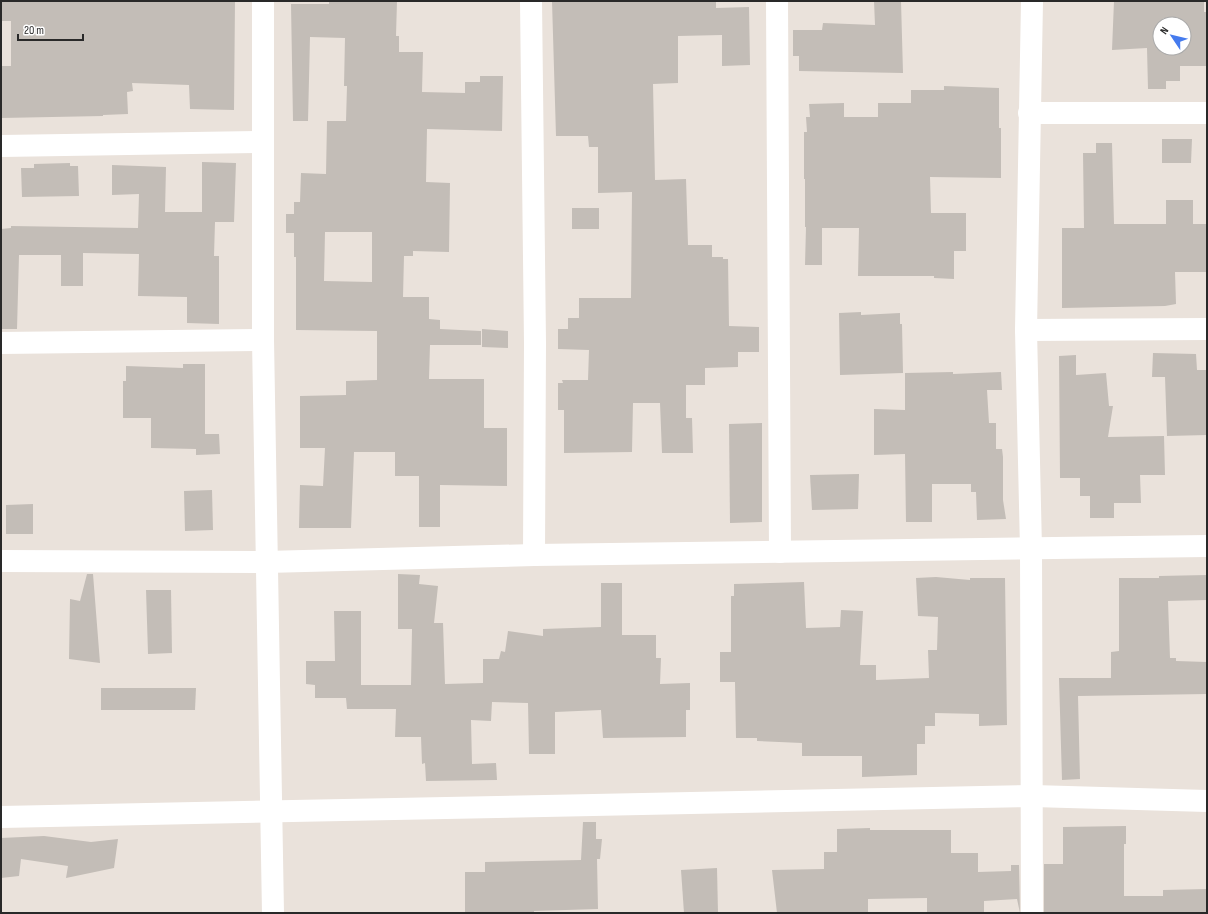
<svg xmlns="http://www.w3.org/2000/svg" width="1208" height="914" font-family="'Sofia Sans Condensed',sans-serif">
	<rect width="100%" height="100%" fill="#eae2db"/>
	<!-- building -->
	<g fill="#c3bdb7" fill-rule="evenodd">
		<path d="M1 1H163V2L235 1 234 110 190 109 189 85 132 83 133 91 127 92 128 114 103 115V116L1 118V66H11V21H1Z"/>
		<path d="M329 1H397L396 36H399V52H423L422 92 465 93V82H480V76H503L502 131 427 129 426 182 450 183 449 252 413 251V256H404L403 297H429V319L440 320V329L481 331V345H430L429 379H484V428H507V486L440 485V527H419V476H395V452H354L351 528H299L300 485 323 486 325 448H300V396L346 395V381L377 380V331L296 330V257H294V233H286V214H294V202H300L301 173 326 174 327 121H346L347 86H344L345 38 310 37 308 121H293L291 4H329ZM325 232H372V282L324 281Z"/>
		<path d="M552 1H716V8L749 7 750 65 722 66V35L678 36V83L653 84 655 180 686 179 688 245H712V257H723V259H728L729 326 759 327V352H738V367L705 368V385H686V418H692L693 453H662L660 403H633L632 452 564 453V410H558V383H563L562 380H588L589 350 558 349V329H568V318H579V298H631L632 192 598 193V147H589L588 136H556Z"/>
		<path d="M874 1H901L903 73 799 71V56H793V30H822L823 23 875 25Z"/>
		<path d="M1114 1H1204V12H1207V66H1180V81H1166V89H1148L1147 48 1112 50ZM1160 24H1184V48H1160Z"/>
		<path d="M944 86 999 88V128H1001V178L930 177 931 213H966V251H954V279L934 278V276H858L859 228H822V265H805L806 227H805V179H804V132H807L806 117H810L809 104 844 103V117H878V103H911V90H944Z"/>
		<path d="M1162 139H1192L1191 163H1162Z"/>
		<path d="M1096 143H1112L1114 224H1166V200H1193V224H1207V272H1175L1176 304 1165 306 1062 308V228H1084L1083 153H1096Z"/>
		<path d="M202 162 236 163 234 222H215L214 256H219V324L187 323V297L138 296 139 254 83 253V286H61V255H19L17 329H1V229L11 228V226L138 228 139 194 112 195V165L166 167 165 212H202Z"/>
		<path d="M70 163V166H78L79 196 22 197 21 168H34V164Z"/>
		<rect x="572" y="208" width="27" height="21"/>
		<path d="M861 312V315L900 313V324H902L903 373 840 375 839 313Z"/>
		<path d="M482 329 508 331V348L482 347Z"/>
		<path d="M1153 353 1196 354 1197 370H1207V435L1167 436 1165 377H1152Z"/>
		<path d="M1076 355V375L1106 373 1109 406H1113L1108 437 1164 436 1165 475H1140L1141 503H1114V518H1090V496H1080V478H1060L1059 356Z"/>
		<path d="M183 364H205V434H219L220 454 196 455V449L151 448V418H123V381H126V366L183 368Z"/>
		<path d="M953 372V374L1001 372 1002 390H987L989 423H996V449H1002L1003 457V500L1006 519 977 520 976 492H971V484H932V522H906L905 454 874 455V409L905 410V373Z"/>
		<path d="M762 423V522L730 523 729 424Z"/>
		<path d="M859 474 858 509 812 510 810 475Z"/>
		<path d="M212 490 213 530 185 531 184 491Z"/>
		<path d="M33 504V534H6V505Z"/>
		<path d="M87 574H93L100 663 69 659 70 599 80 601Z"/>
		<path d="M398 574 420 575 419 584 438 586 434 623H443L445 684 483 683V659H499L501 651 505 652 508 631 543 636V629L601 627V583H622V635H656V658H661L660 684 690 683V710H686V737L603 738 601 710 555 712V754H529L528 703 492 702 491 721 471 720 472 764 496 763 497 780 426 781 425 763 422 764 421 737H395L396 709H347L346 698H315V685L306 684V661H335L334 611H361V685H411L412 629H398Z"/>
		<path d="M1207 575V600L1168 601 1170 658H1176V661L1207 662V694L1078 696 1080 779 1062 780 1059 678H1111V652L1119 651V578H1159V576Z"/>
		<path d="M936 577 970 580V578H1005L1007 725 979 726V714L935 713V726H925V744H917V775L862 777V756H802V743L757 741V738H736L735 682H720V652H731V596H734V584L804 582 806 628 840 627 841 610 863 611 860 665H876V680L929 678 928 650H937L938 617 918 616 916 578Z"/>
		<path d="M146 590H171L172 653 148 654Z"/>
		<path d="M101 688H196L195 710H101Z"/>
		<path d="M583 822H596V839H602L600 859H597L598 909 534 911V913H465V872H485V862L581 860Z"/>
		<path d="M1126 826V844H1124V896H1163V890L1207 889V913H1044V864H1063V827Z"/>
		<path d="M870 828V830H951V853H978V872L1011 871V865H1019L1020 913 1017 899 984 901V913H927V898L868 899V913H777L772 870 824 869V852H837V829Z"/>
		<path d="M44 836 91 842 118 839 114 868 66 878 68 866 21 859 19 876 1 878V838Z"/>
		<path d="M717 868 718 913H684L681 870Z"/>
	</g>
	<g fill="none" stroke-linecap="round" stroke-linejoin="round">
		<!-- minor -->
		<g stroke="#fff" stroke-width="22">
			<path d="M263 1V340L273 913"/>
			<path d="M531 1 535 343 534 555"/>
			<path d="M777 1 780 552"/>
			<path d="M1032 1 1026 330 1031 549 1032 913"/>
			<path d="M1029 113H1207"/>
			<path d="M1 146 263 142"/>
			<path d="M1026 330 1207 329"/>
			<path d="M1 343 263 340"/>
			<path d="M1 561 266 562 534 555 1207 546"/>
			<path d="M1 817 1033 796 1207 801"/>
		</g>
	</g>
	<!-- border -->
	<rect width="1208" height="914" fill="none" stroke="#292929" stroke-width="4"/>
	<!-- north arrow -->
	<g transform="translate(1172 36) rotate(305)"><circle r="19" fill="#ffffff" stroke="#a9a9a9"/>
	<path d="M0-3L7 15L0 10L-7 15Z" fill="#457bee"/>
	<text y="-6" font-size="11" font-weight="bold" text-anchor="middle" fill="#292929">N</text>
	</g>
	<!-- scale -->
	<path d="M18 34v6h65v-6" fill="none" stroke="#292929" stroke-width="2"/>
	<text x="24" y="34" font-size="12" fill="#292929" stroke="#ffffff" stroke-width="3" paint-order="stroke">20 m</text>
</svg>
